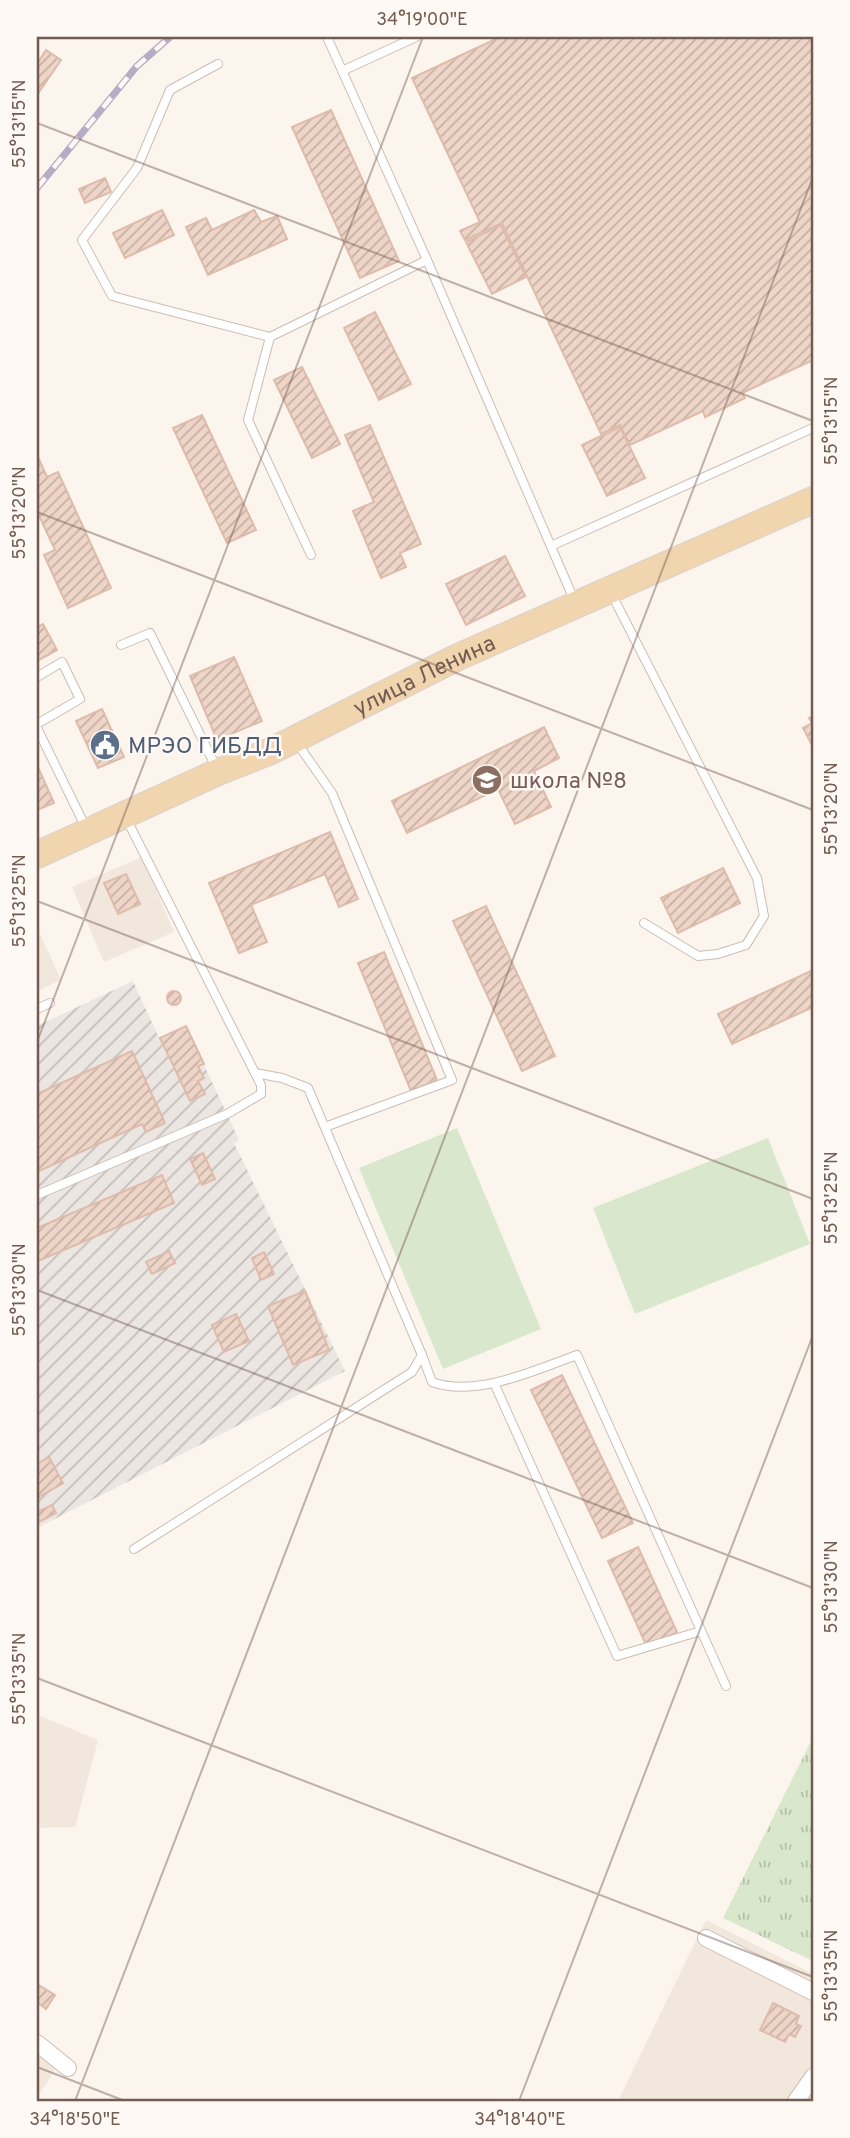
<svg xmlns="http://www.w3.org/2000/svg" width="850" height="2138" font-family="Overpass,sans-serif">
	<defs>
		<pattern id="industrial-furrows" width="10" height="10" patternUnits="userSpaceOnUse" patternTransform="scale(1.75)"><rect width="10" height="10" fill="#ece6e2"/><path d="M-1 1l2-2M0 10L10 0M9 11l2-2" fill="none" stroke="#c4beba"/></pattern>
		<pattern id="grass-tufts" width="24" height="20" patternUnits="userSpaceOnUse" patternTransform="scale(1.75)"><rect width="24" height="20" fill="#d9e8cc"/><path d="M3 7l-1-3M5 7V3M7 7l1-3M15 17l-1-3M17 17v-4M19 17l1-3" fill="none" stroke="#b5bfa8"/></pattern>
		<pattern id="building-hatch" width="6" height="6" patternUnits="userSpaceOnUse" patternTransform="scale(1.75)"><rect width="6" height="6" fill="#eed5c8"/><path d="M-1 1l2-2M0 6l6-6M5 7l2-2" fill="none" stroke="#c5b0a5"/></pattern>
	</defs>
	<rect width="100%" height="100%" fill="#fbf5ed"/>
	<!-- residential -->
	<g fill="#f2e7dc">
		<path d="M142 857 174 932 104 962 72 887Z"/>
		<path d="M37 927 61 980 37 991Z"/>
		<path d="M37 1715 98 1740 75 1827 37 1828Z"/>
		<path d="M706 1920 813 1974V2101H618Z"/>
		<path d="M37 2047 59 2064 37 2097Z"/>
	</g>
	<!-- industrial -->
	<path fill="url(#industrial-furrows)" d="M133 981 159 1038 186 1026 239 1140 234 1143 345 1371 37 1528V1026Z"/>
	<!-- grass -->
	<path fill="url(#grass-tufts)" d="M813 1737V1961L723 1918Z"/>
	<!-- pitch -->
	<g fill="#d9e8cc">
		<path d="M457 1128 541 1329 443 1369 359 1168Z"/>
		<path d="M768 1138 810 1244 635 1314 593 1208Z"/>
	</g>
	<!-- building -->
	<g fill="url(#building-hatch)" stroke="#debbaa" stroke-width="2">
		<path d="M500 37H813V360L742 393 745 398 705 417 703 411 630 445 620 425 601 434 502 223 465 240 460 231 480 222 412 78Z"/>
		<path d="M46 50 61 60 37 95V64Z"/>
		<path d="M331 110 399 261 360 278 292 127Z"/>
		<path d="M105 178 111 192 85 203 79 189Z"/>
		<path d="M162 210 174 235 125 258 113 233Z"/>
		<path d="M254 210 261 222 277 216 287 239 208 275 186 227 206 218 212 230Z"/>
		<path d="M501 225 526 277 492 294 466 242Z"/>
		<path d="M375 312 411 384 379 400 344 328Z"/>
		<path d="M302 367 340 444 312 458 274 380Z"/>
		<path d="M202 415 256 530 227 543 173 428Z"/>
		<path d="M370 425 421 544 400 553 406 567 381 578 353 511 374 502 345 435Z"/>
		<path d="M620 427 645 478 607 496 582 445Z"/>
		<path d="M37 455 47 477 58 472 111 588 68 608 44 555 55 550 37 511Z"/>
		<path d="M505 556 525 596 466 625 446 584Z"/>
		<path d="M43 624 57 650 37 661V627Z"/>
		<path d="M234 657 262 721 217 740 190 676Z"/>
		<path d="M102 709 124 757 98 768 76 721Z"/>
		<path d="M813 716V747L803 728 812 723 809 718Z"/>
		<path d="M544 727 559 758 534 771 551 807 515 824 498 789 407 833 392 801Z"/>
		<path d="M37 765 54 803 37 810Z"/>
		<path d="M330 832 358 899 339 907 325 874 251 905 267 942 239 953 209 883Z"/>
		<path d="M723 868 740 903 678 933 661 898Z"/>
		<path d="M126 874 140 904 118 914 104 883Z"/>
		<path d="M486 906 555 1056 522 1071 453 921Z"/>
		<path d="M384 952 437 1080 411 1091 358 963Z"/>
		<path d="M813 970V1007L732 1044 718 1014Z"/>
		<circle cx="174" cy="998" r="7"/>
		<path d="M186 1026 204 1064 198 1066 204 1078 198 1081 205 1094 190 1101 160 1038Z"/>
		<path d="M132 1051 165 1123 146 1132 142 1124 37 1172V1094Z"/>
		<path d="M203 1153 215 1179 202 1185 190 1159Z"/>
		<path d="M162 1175 174 1203 38 1261 37 1228Z"/>
		<path d="M169 1251 175 1263 152 1274 146 1262Z"/>
		<path d="M264 1252 274 1274 261 1280 252 1258Z"/>
		<path d="M305 1291 329 1350 293 1365 268 1306Z"/>
		<path d="M236 1314 249 1341 224 1352 212 1325Z"/>
		<path d="M562 1375 633 1523 602 1538 531 1390Z"/>
		<path d="M49 1457 63 1483 37 1498V1464Z"/>
		<path d="M52 1505 56 1513 37 1523V1512Z"/>
		<path d="M638 1547 677 1632 647 1647 608 1561Z"/>
		<path d="M37 1984 55 1995 46 2009 37 2002Z"/>
		<path d="M773 2003 799 2016 796 2024 801 2026 795 2037 789 2034 785 2042 760 2030Z"/>
	</g>
	<g fill="none" stroke-linecap="round" stroke-linejoin="round">
		<!-- service casing -->
		<g stroke="#cdbdb4" stroke-width="10">
			<g id="service">
				<path d="M327 37 427 260"/>
				<path d="M218 64 170 90 137 168 82 240 112 296 270 337 427 260 575 602"/>
				<path d="M342 71 416 37"/>
				<path d="M270 337 248 420 311 555"/>
				<path d="M551 546 813 428"/>
				<path d="M611 593 757 878 764 916 746 945 718 954 698 956 644 923"/>
				<path d="M121 645 150 633 217 769"/>
				<path d="M37 677 62 662 80 699 37 724"/>
				<path d="M37 728 87 830"/>
				<path d="M297 743 332 793 452 1080 325 1127"/>
				<path d="M37 1009 50 1003"/>
				<path d="M37 1195 227 1114 261 1094V1085L126 818"/>
				<path d="M422 1355 432 1382C476 1398 535 1370 577 1355L726 1686"/>
				<path d="M494 1383 617 1656 701 1631"/>
				<path d="M134 1549 412 1372 422 1355 308 1088 282 1078 255 1073"/>
			</g>
		</g>
		<!-- minor casing -->
		<g stroke="#cdbdb4" stroke-width="18">
			<g id="minor">
				<path d="M706 1938 813 1992"/>
				<path d="M37 2043 68 2068"/>
				<path d="M796 2101 813 2077"/>
			</g>
		</g>
		<!-- primary casing -->
		<g stroke="#d8d1cf" stroke-width="28">
			<g id="primary">
				<path id="s1" d="M37 855 218 772 271 751 458 657 813 500"/>
			</g>
		</g>
		<!-- service -->
		<use href="#service" stroke="#fff" stroke-width="8"/>
		<!-- minor -->
		<use href="#minor" stroke="#fff" stroke-width="16"/>
		<!-- primary -->
		<use href="#primary" stroke="#f1d5ae" stroke-width="26"/>
		<!-- rail casing -->
		<g stroke="#b8abc5" stroke-width="7">
			<path id="rail" d="M37 188 137 66 170 37"/>
		</g>
		<!-- rail -->
		<use href="#rail" stroke="#fef9f4" stroke-width="4.5" stroke-dasharray="13" stroke-linecap="butt"/>
	</g>
	<!-- ticks -->
	<path fill="none" stroke="#755c52" stroke-width="2" stroke-opacity="0.45" d="M37 123 813 421M37 512 813 810M37 901 813 1199M37 1042 423 37M37 1290 813 1588M37 1678 813 1977M37 2067 125 2101M75 2101 813 177M519 2101 813 1335"/>
	<!-- icons -->
	<defs>
		<g id="civic-disc" transform="scale(1.575)"><circle r="9.5" fill="#5c6f8a" stroke="#fef9f4"/><path d="M-.6-6.5H3V-4.5H.6V-3L4-1V1h2V6H-6V1h2V-1L-.6-3ZM-1.2 2.5V6h2.4V2.5Z" fill="#fff"/></g>
		<g id="school-disc" transform="scale(1.575)"><circle r="9.5" fill="#8d6e63" stroke="#fef9f4"/><path d="M0-5L7-2L0 1L-7-2ZM-4 1L0 2.5L4 1V4Q0 6-4 4Z" fill="#fff"/></g>
	</defs>
	<g fill-rule="evenodd">
		<use href="#civic-disc" x="105" y="745"/>
		<use href="#school-disc" x="487" y="780"/>
	</g>
	<g text-anchor="middle" stroke-width="5" stroke-linejoin="round" paint-order="stroke">
		<!-- street labels -->
		<g font-size="23" fill="#755c52" stroke="#fef9f4">
			<text dy="8" stroke="none"><textPath href="#s1" startOffset="427">улица Ленина</textPath></text>
		</g>
		<!-- service labels -->
		<g font-size="23" fill="#4e5e75" stroke="#fef9f4" text-anchor="start">
			<text x="128" y="753">МРЭО ГИБДД</text>
		</g>
		<!-- education labels -->
		<g font-size="23" fill="#785e54" stroke="#fef9f4" text-anchor="start">
			<text x="510" y="788">школа №8</text>
		</g>
	</g>
	<!-- border -->
	<rect width="850" height="2138" fill="none" stroke="#fef9f4" stroke-width="77"/>
	<rect x="38" y="38" width="774" height="2062" fill="none" stroke="#755c52" stroke-width="2.5"/>
	<g font-size="18" text-anchor="middle" fill="#755c52">
		<text x="422" y="25">34°19'00"E</text>
		<text transform="translate(19 124) rotate(-90)" y="6">55°13'15"N</text>
		<text transform="translate(831 421) rotate(-90)" y="6">55°13'15"N</text>
		<text transform="translate(19 513) rotate(-90)" y="6">55°13'20"N</text>
		<text transform="translate(831 809) rotate(-90)" y="6">55°13'20"N</text>
		<text transform="translate(19 901) rotate(-90)" y="6">55°13'25"N</text>
		<text transform="translate(831 1198) rotate(-90)" y="6">55°13'25"N</text>
		<text transform="translate(19 1290) rotate(-90)" y="6">55°13'30"N</text>
		<text transform="translate(831 1587) rotate(-90)" y="6">55°13'30"N</text>
		<text transform="translate(19 1679) rotate(-90)" y="6">55°13'35"N</text>
		<text transform="translate(831 1976) rotate(-90)" y="6">55°13'35"N</text>
		<text x="75" y="2125">34°18'50"E</text>
		<text x="520" y="2125">34°18'40"E</text>
	</g>
</svg>
